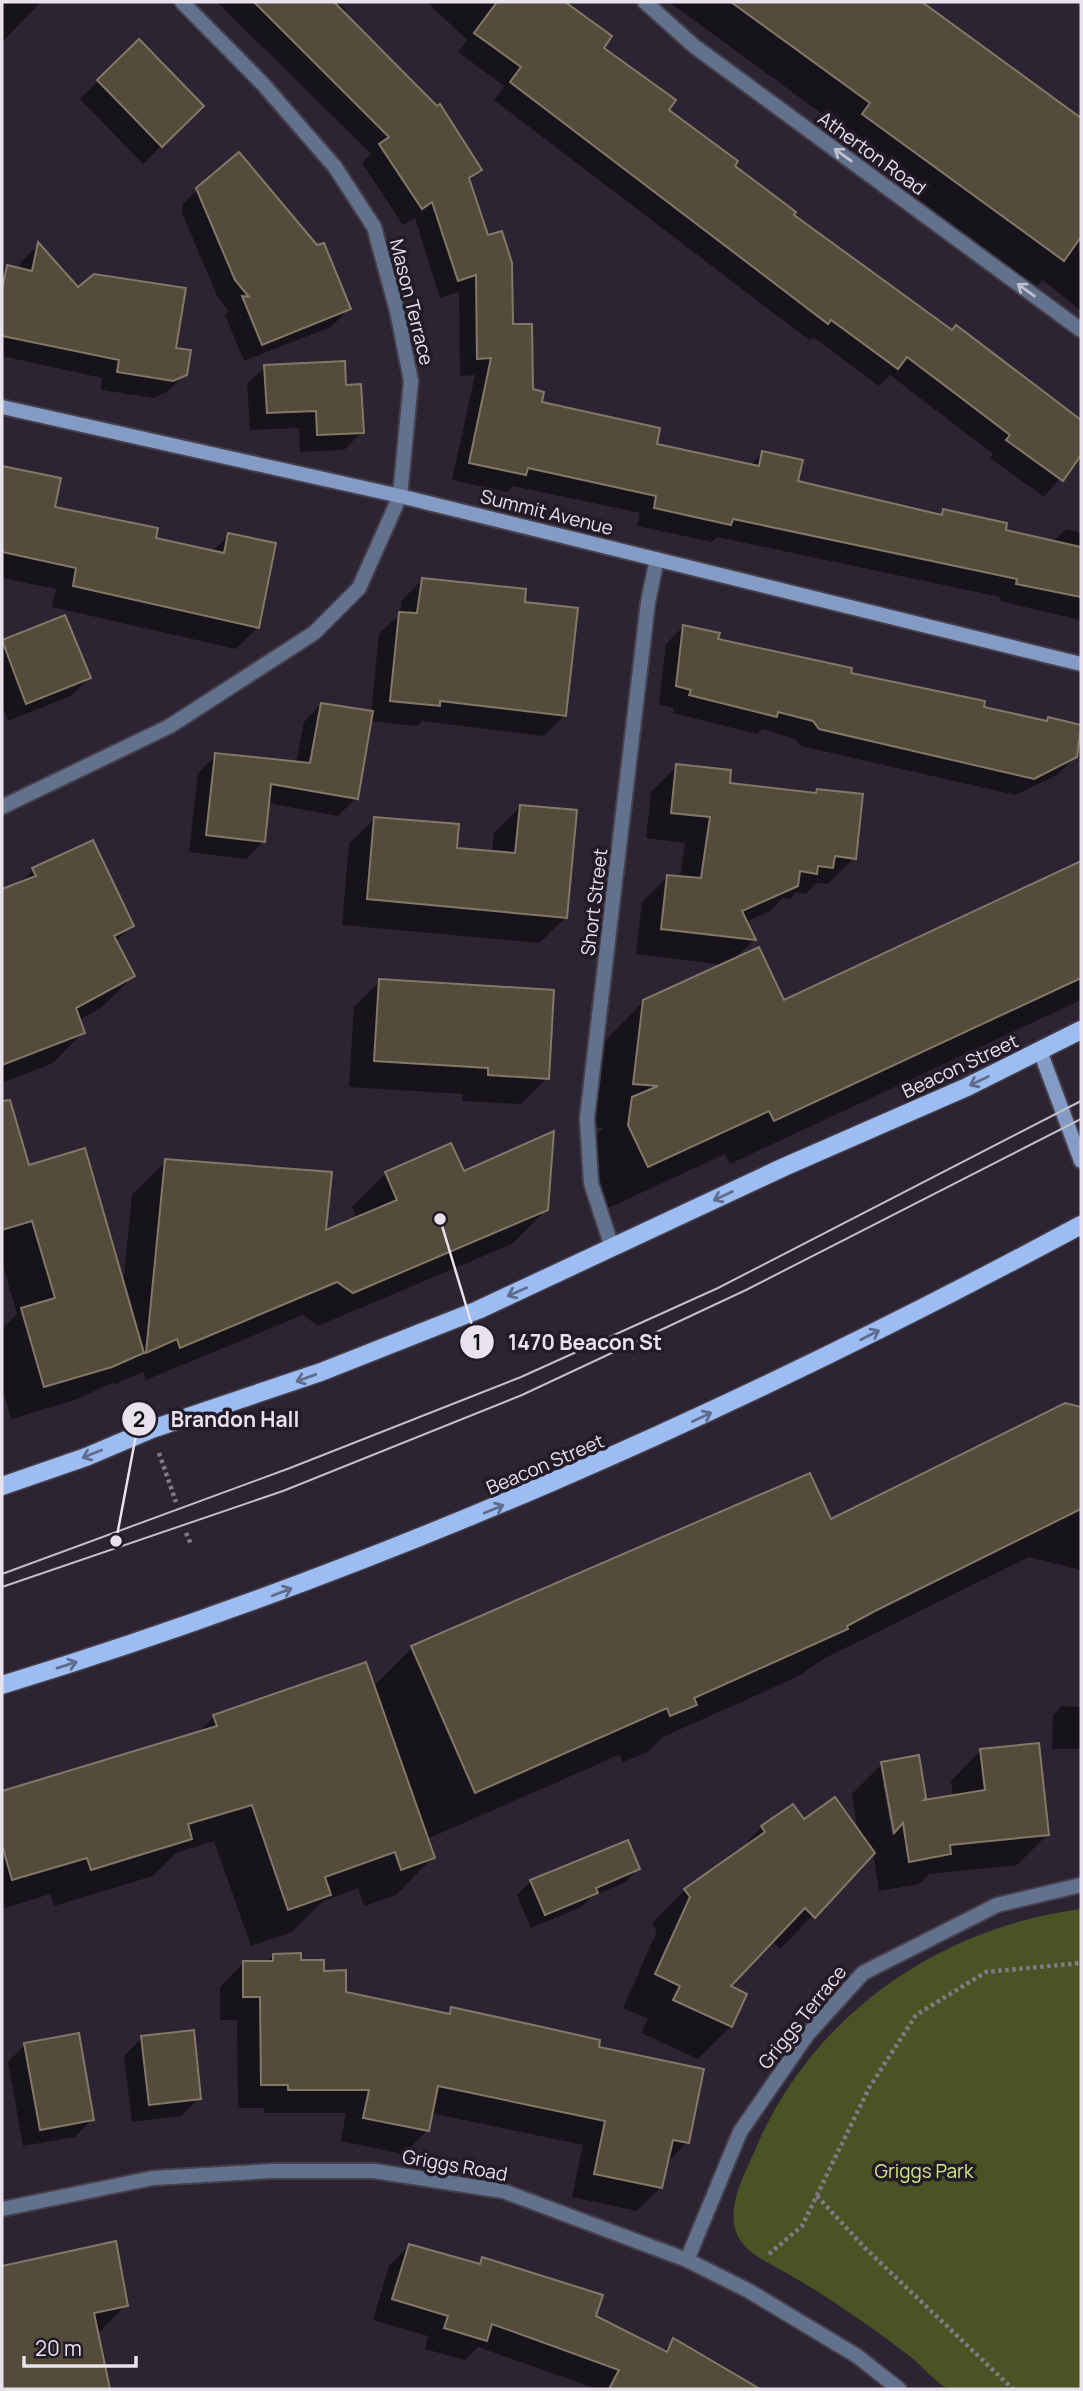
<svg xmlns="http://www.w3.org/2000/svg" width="1083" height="2391" font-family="Manrope,sans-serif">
	<rect width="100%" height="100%" fill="#2c2432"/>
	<!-- green -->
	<path fill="#495323" d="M1081 1909V2389C1048 2389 1014 2389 981 2389 972 2389 957 2391 949 2389 935 2383 921 2364 908 2355 865 2322 820 2291 772 2265 754 2255 738 2246 734 2224 730 2200 747 2169 756 2148 812 2015 940 1927 1081 1909Z"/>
	<!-- shadow -->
	<g fill="#0007" fill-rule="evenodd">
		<path d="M2 2H41L2 42Z"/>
		<path d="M217 2H338L346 10 342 13 480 170 469 181 511 326 532 391 540 403 654 446 749 466 763 453 796 482 939 516 944 511 1004 532 1053 542 1066 529 1081 533V620L999 601 1000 597 717 537 712 542 637 526 640 513 513 486 507 492 452 480 475 375 460 376 459 292 440 298 415 218 403 225 362 163 371 154Z"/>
		<path d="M427 2H566L610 37 602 48 666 111 792 215 952 332 957 327 1081 421V453L1044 497 990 458 993 454 890 375 879 386 813 337 809 340 494 100 504 86 458 52 467 40Z"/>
		<path d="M669 2H915L1081 121V311L1043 280 1036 287 837 141 844 130Z"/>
		<path d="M139 41 201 106 143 164 80 99Z"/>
		<path d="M200 187 349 309 331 327 244 361 225 315 229 311 218 298 182 213V205Z"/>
		<path d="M38 245 78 289 174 349 185 374 167 392 154 398 101 390 102 378 2 356V266L19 270 21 262Z"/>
		<path d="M265 367 345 387 362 432 344 450 300 452 299 428 250 430 247 384Z"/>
		<path d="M2 467 58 479 52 508 154 540 212 552 229 535 257 628 236 649 52 607 56 589 2 578Z"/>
		<path d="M422 580 565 715 544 736 422 721 417 726 369 721 356 798 338 816 268 803 264 841 246 859 189 852 198 773 216 755 296 763 304 722 321 704 371 713 379 634 400 614 401 601Z"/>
		<path d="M64 617 89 678 71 696 8 721 2 705V642Z"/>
		<path d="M683 627 716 640 982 708 1045 723 1049 719 1081 727 1075 757 1057 775 1015 795 801 746 795 739 762 729 757 734 673 713 674 708 659 704 666 644Z"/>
		<path d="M677 766 728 784 814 795 817 791 854 858 828 884 816 883 806 894 796 892 790 899 783 898 770 911 746 922 754 940 733 960 783 1002 1081 863V1000L730 1164 725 1154 604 1210 588 1143 603 1128H590L600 1046 644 1001 724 965 636 954 642 902 668 876 680 878 685 843 646 838 651 792Z"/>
		<path d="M520 807 566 917 539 943 342 925 349 844 375 818 455 850 492 853 494 833Z"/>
		<path d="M33 870 132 926 115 942 133 976 102 1007 79 1020 83 1032 53 1063 2 1083V891L18 885Z"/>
		<path d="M380 981 547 1078 521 1104 462 1101 463 1094 349 1087 354 1007Z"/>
		<path d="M24 1153 28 1167 123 1286 132 1195 166 1161 324 1233 357 1219 352 1207 386 1173H463L546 1210 512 1244 318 1326 303 1315 146 1380 143 1372 113 1385 114 1382 75 1400 11 1419 2 1386V1329L17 1314 2 1262V1160Z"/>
		<path d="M1065 1405 1081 1409V1570L1029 1557 825 1658 799 1676 663 1737 648 1752 623 1762 619 1755 427 1839 433 1857 396 1895 364 1906 358 1888 323 1901 292 1932 251 1946 214 1841 176 1853 153 1876 54 1906 50 1894 2 1909V1793L197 1734 214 1717 373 1687 412 1648 830 1521Z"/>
		<path d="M1061 1706 1081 1707V1749H1052L1053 1715Z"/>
		<path d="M981 1750 1048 1834 1017 1865 929 1874 919 1884 879 1891 873 1853 780 1949 772 1941 729 1986 731 2026 698 2059 641 2033 648 2019 623 2008 657 1931 652 1923 685 1890 732 1858 762 1827 803 1822 858 1832 852 1794 882 1764 919 1803 953 1797 951 1781ZM887 1783 895 1831 892 1835 883 1784Z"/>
		<path d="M638 1869 624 1883 591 1897 581 1907 531 1928 517 1895 531 1881Z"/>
		<path d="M273 1956 299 1962 322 1972 344 1994 446 2015 452 2009 597 2048 687 2142 666 2164 661 2187 637 2211 572 2197 583 2145 431 2113 427 2131 403 2154 341 2141 346 2113H264V2108H238L237 2020H220V1987L243 1963H266Z"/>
		<path d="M142 2038 199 2098 181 2116 132 2122 124 2056Z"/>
		<path d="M25 2045 92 2119 75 2137 23 2146 8 2062Z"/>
		<path d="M115 2243 126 2305 96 2335 108 2389H2V2267Z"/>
		<path d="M409 2246 477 2265 483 2259 662 2352 673 2341 755 2389H597L478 2347 465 2360 425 2349 428 2336 373 2320 389 2266Z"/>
	</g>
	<!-- building -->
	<g fill="#554b3b" stroke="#837867" stroke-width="2">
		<path d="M254 2H334L437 106 440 104 482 170 469 178 488 235 502 231 512 263 513 324H532L533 389 544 392 542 402 660 428 657 444 759 466 762 451 803 460 798 481 942 515 943 509 1007 523 1006 530 1081 547V597L1016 584 1017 579 733 519 731 525 654 508 656 496 528 468 526 475 469 463 491 358 477 359 476 275 458 281 432 202 422 209 379 144 389 137Z"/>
		<path d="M497 2H565L612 36 604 48 676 100 669 110 738 161 735 166 796 212 794 215 952 330 956 325 1081 420V455L1063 481 1006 440 1010 435 907 357 898 369 831 320 828 324 510 82 521 67 474 33Z"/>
		<path d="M731 2H922L1081 118V237L1064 261 862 114 870 103Z"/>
		<path d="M139 39 204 106 162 147 97 80Z"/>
		<path d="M239 152 317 245 324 243 351 309 262 345 242 296 249 297 235 280 196 188Z"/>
		<path d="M38 242 78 287 94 274 186 288 176 348 191 350 187 375 173 381 117 372 119 360 2 336V290L7 265 32 271Z"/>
		<path d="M345 361 346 385 361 384 364 433 317 435 316 411 267 413 264 365Z"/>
		<path d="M2 466 61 478 55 507 158 528 156 538 224 553 228 533 276 543 259 628 73 586 76 568 2 552Z"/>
		<path d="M422 578 526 589 525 602 578 608 566 716 440 701V706L390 701 399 612 417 613Z"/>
		<path d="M65 615 91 678 26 704 2 640Z"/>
		<path d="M683 625 720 633 718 639 852 668 851 673 985 701 984 707 1047 721 1048 717 1081 725 1077 757 1034 779 819 729 813 721 778 712 777 717 689 695 691 690 676 686Z"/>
		<path d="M321 703 373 711 358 799 271 784 265 842 206 835 215 753 310 763Z"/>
		<path d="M676 764 731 770 730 783 816 793 817 789 863 794 856 859 835 856 833 868 818 866 817 874 800 871 798 886 742 911 756 940 661 929 667 875 701 878 710 817 671 813Z"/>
		<path d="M520 805 577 810 567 918 367 899 374 817 459 824 457 848 515 853Z"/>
		<path d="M93 840 134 926 114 936 135 976 76 1008 85 1033 2 1065V889L36 876 32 868Z"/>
		<path d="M1081 861V978L774 1121 769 1111 648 1167 628 1125 632 1097 658 1086 633 1084 643 1000 759 947 784 1000Z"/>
		<path d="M379 979 554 990 549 1079 488 1075V1068L374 1061Z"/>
		<path d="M10 1100 29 1165 85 1148 144 1353 112 1367 44 1387 21 1308 55 1298 32 1221 2 1230V1101Z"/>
		<path d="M554 1131 548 1210 353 1293 337 1282 180 1348 177 1339 146 1353 165 1159 332 1172 326 1230 397 1200 385 1172 451 1143 464 1171Z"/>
		<path d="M1065 1403 1081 1407V1509L875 1611 847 1626 848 1629 694 1698 697 1705 670 1716 667 1708 475 1793 411 1646 810 1473 831 1519Z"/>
		<path d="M366 1662 435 1858 401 1870 395 1852 325 1877 331 1895 288 1910 252 1805 188 1824 192 1839 91 1870 87 1858 12 1880 2 1845V1791L217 1726 213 1715Z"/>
		<path d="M1039 1743 1049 1835 950 1845 951 1854 909 1862 903 1823 894 1833 881 1762 919 1755 926 1798 924 1800 985 1790 980 1749Z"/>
		<path d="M835 1797 875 1853 815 1918 805 1908 731 1986 747 1994 732 2027 673 2000 680 1986 655 1974 690 1897 684 1889 765 1832 761 1826 793 1804 804 1819Z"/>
		<path d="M628 1840 640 1869 596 1888 598 1893 545 1915 530 1880Z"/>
		<path d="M301 1953V1960H324V1971L346 1970V1992L450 2014 451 2007 538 2026 600 2040 599 2047 704 2069 689 2143 673 2140 662 2188 594 2174 605 2121 438 2086 429 2131 363 2118 369 2090H288V2085H261L260 1997H243V1961H273V1954Z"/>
		<path d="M194 2030 201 2099 149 2105 141 2036Z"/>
		<path d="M79 2033 94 2120 40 2130 24 2043Z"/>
		<path d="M116 2241 128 2306 94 2313 110 2389H2V2266Z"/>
		<path d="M409 2244 480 2264 482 2257 603 2295 596 2316 667 2352 673 2338 760 2389H609L619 2370 492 2324 487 2341 444 2328 448 2316 392 2299Z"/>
	</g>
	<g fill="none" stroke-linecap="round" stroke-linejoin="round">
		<!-- street casing -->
		<g stroke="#463f4c" stroke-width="18">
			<g id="street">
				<path d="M645 2 694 46 1081 330"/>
				<path d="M2 807 170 726 314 633 359 588 400 496 411 381 397 311 374 227 335 167 262 83 182 2"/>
				<path d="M612 1247 591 1183 587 1118 648 602 657 559"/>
				<path d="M2 2209 153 2178 273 2171H374L503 2191 687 2260 749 2291 857 2356 899 2389"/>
				<path d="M687 2260 740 2132 807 2035 863 1973 997 1905 1081 1885"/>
			</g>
		</g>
		<!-- secondary casing -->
		<g stroke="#463f4c" stroke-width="18">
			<g id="secondary">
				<path d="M2 407 400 496 1081 664"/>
				<path d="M1040 1051 1081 1161"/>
			</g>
		</g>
		<!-- primary casing -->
		<g stroke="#463f4c" stroke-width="21">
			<g id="primary">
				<path d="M2 1486 86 1457 152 1429 321 1372 478 1310 784 1167 967 1087 1081 1030"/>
				<path d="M2 1685C378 1570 735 1411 1081 1225"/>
			</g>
		</g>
		<!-- path -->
		<g stroke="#817a86" stroke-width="4.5" stroke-dasharray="3.5 3.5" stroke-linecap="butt">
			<path d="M159 1453 176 1502"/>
			<path d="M186 1533 191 1544"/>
			<path d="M817 2196 866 2249 1013 2389"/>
			<path d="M769 2254 802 2226 869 2088 916 2015 986 1972 1081 1963"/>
		</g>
		<!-- street -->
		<use href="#street" stroke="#63728c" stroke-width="14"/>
		<!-- secondary -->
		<use href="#secondary" stroke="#849cc5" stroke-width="14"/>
		<!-- primary -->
		<use href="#primary" stroke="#9dbcf2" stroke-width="18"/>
		<!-- tram -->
		<g stroke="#c4bec8" stroke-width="2">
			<path d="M2 1574 290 1468 521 1377 718 1288 1081 1101"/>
			<path d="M2 1587 283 1491 522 1395 746 1290 1081 1119"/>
		</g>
	</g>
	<!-- one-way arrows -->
	<defs><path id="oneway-shaft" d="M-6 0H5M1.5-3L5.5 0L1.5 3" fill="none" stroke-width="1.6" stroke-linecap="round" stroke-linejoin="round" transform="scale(1.75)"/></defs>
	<g stroke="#c0c0cf">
		<use href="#oneway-shaft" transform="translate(843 155) rotate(-144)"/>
		<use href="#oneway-shaft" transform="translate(1026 290) rotate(-144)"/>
	</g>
	<g stroke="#606c8d">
		<use href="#oneway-shaft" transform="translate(979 1081) rotate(154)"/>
		<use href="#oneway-shaft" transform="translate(723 1196) rotate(155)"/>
		<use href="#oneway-shaft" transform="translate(517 1292) rotate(156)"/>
		<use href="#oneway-shaft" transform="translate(870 1335) rotate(-27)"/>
		<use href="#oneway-shaft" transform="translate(306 1378) rotate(160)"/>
		<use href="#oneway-shaft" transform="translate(702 1417) rotate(-25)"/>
		<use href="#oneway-shaft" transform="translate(92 1454) rotate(158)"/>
		<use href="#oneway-shaft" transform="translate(494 1509) rotate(-22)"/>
		<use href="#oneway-shaft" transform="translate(282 1592) rotate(-21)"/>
		<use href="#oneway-shaft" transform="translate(67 1665) rotate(-17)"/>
	</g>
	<g text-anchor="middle" stroke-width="7" stroke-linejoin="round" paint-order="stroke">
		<!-- street labels -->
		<g font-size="19" fill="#e8e2ec" stroke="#231b28">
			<text transform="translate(872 153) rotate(36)" y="7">Atherton Road</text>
			<text transform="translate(412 302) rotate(76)" y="7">Mason Terrace</text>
			<text transform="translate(547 512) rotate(14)" y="7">Summit Avenue</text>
			<text transform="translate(594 902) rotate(-83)" y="7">Short Street</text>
			<text transform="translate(960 1066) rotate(-25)" y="7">Beacon Street</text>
			<text transform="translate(545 1464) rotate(-23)" y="7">Beacon Street</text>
			<text transform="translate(802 2017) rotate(-51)" y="7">Griggs Terrace</text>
			<text transform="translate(455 2165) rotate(10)" y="7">Griggs Road</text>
		</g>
		<!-- park labels -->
		<g font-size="19" fill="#d3e985" stroke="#231b28">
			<text x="924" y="2178">Griggs Park</text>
		</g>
	</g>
	<!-- callouts -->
	<path fill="none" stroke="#e8e2ec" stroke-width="2.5" d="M440 1219L477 1342M116 1541L139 1419"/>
	<g fill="#e8e2ec" stroke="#231b28" stroke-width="2.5">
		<circle cx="440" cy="1219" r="7"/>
		<circle cx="116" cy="1541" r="7"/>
		<circle cx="477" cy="1342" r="18"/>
		<circle cx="139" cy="1419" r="18"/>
	</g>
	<g font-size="21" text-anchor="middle" font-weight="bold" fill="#111">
		<text x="477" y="1350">1</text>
		<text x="139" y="1427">2</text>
	</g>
	<g font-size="21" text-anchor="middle" font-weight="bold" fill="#e8e2ec" stroke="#231b28" stroke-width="7" stroke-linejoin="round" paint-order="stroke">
		<text x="585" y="1350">1470 Beacon St</text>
		<text x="235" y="1427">Brandon Hall</text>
	</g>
	<!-- border -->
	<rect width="1083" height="2391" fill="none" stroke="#e8e2ec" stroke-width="7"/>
	<!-- scale -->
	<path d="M24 2356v10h112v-10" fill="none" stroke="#e8e2ec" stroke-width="3.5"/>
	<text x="35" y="2356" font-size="21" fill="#e8e2ec" stroke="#231b28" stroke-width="5" paint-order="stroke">20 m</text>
</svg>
